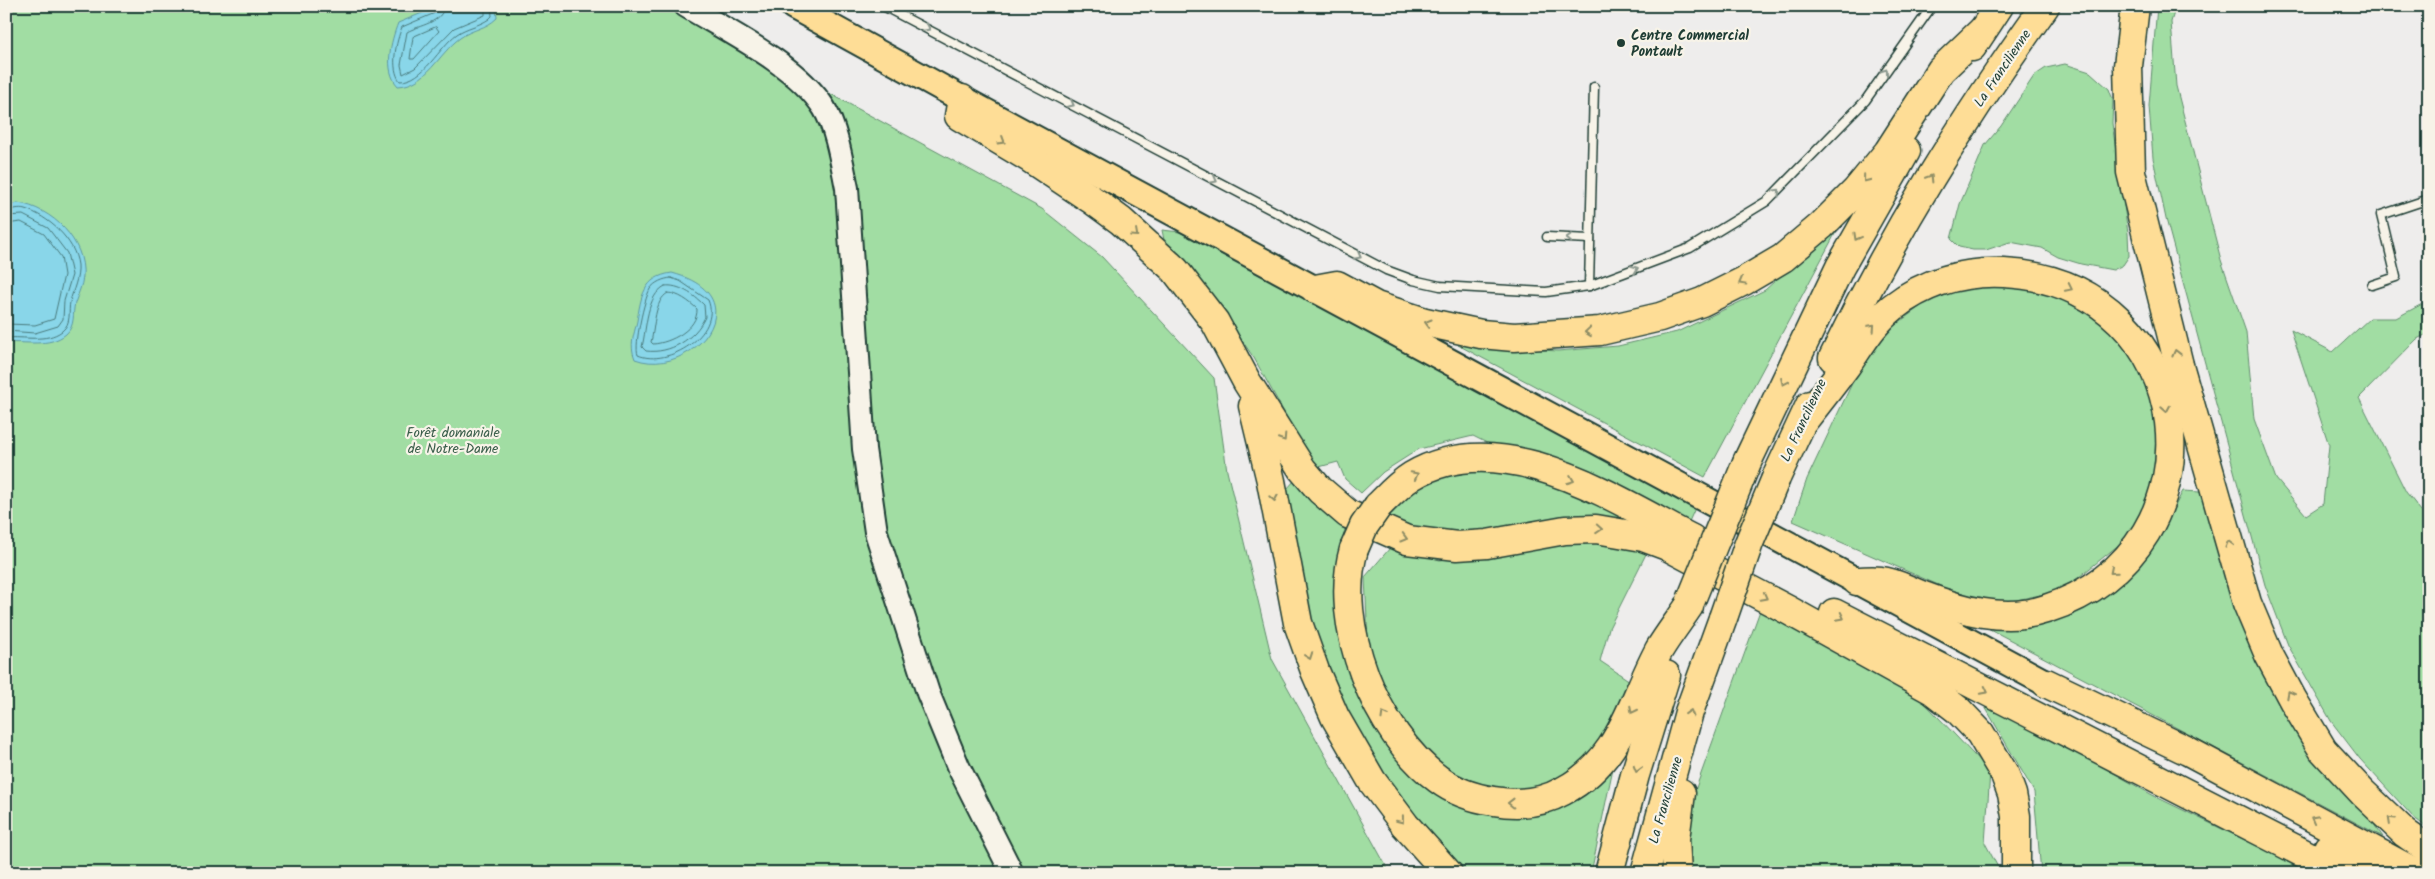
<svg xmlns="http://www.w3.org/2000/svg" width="2435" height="879" font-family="Kalam,sans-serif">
	<rect width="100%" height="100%" fill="#eeedec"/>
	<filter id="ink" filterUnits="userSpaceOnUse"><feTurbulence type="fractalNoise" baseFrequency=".02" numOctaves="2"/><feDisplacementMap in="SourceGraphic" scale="10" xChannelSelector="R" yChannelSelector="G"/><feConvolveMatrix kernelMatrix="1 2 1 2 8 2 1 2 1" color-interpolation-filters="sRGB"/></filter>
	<g filter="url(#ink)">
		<!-- green -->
		<g fill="#a1dda3" stroke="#608d6c">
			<path d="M6 6H669L1042 209 1102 257 1214 378 1227 471 1272 659 1390 873H6Z"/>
			<path d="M2157 6H2176L2171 22 2176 86 2221 260 2246 332 2254 419 2276 479 2306 515 2323 504 2329 445 2291 330 2333 352 2370 318H2396L2424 303 2429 308V333L2417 339 2359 398 2406 492 2429 521V829L2413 817 2360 759 2331 721 2288 645 2265 585 2166 219 2153 158 2149 106Z"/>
			<path d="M2065 64 2090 72 2109 89 2113 100 2112 123 2128 233 2129 256 2123 265 2113 270 2081 264 2058 257 2042 248 2010 242 1986 250H1973L1959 247 1951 239 1960 204 1985 145 2001 126 2034 76 2046 68Z"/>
			<path d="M1843 219 1705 477 1458 345 1558 351 1618 346 1677 332 1765 290Z"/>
			<path d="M1162 230 1180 232 1544 427 1696 506 1687 526 1520 448 1487 443 1473 436 1419 449 1383 472 1361 493 1345 479 1338 462 1315 468 1254 358 1214 300 1165 245Z"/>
			<path d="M1984 283 2054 290 2107 324 2143 366 2160 411 2159 467 2137 530 2063 590 1998 604 1970 599 1793 521 1807 479 1871 343 1933 297Z"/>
			<path d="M1520 467 1669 533 1453 536 1391 524 1388 511 1417 486 1449 468Z"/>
			<path d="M1295 480 1346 522 1340 561 1341 625 1455 803 1583 794 1613 768 1591 873H1463C1420 829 1380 779 1351 725 1312 653 1296 569 1287 489Z"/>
			<path d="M2183 491 2200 492 2249 646 2304 743 2373 823 2383 837 1982 625 2110 590 2141 562 2162 530Z"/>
			<path d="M1580 541 1648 550 1609 628 1600 661 1633 683 1600 746 1560 782 1507 791 1455 776 1417 746 1386 690 1368 643 1365 577 1390 548 1440 560Z"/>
			<path d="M1762 605 1921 699 1990 772 1985 843 2001 873H1691L1688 810Z"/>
			<path d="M1980 698 2156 797 2313 873H2041L2034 792Z"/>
		</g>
		<!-- water -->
		<g fill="#89d6e9" stroke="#5f99a1">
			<path d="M439 6H496L497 18C486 29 472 29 460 38 438 54 427 85 398 86 383 70 391 41 398 23Z"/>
			<path d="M18 203C52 208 86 241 83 277 82 286 78 294 75 303 72 314 76 325 66 334 49 348 25 341 6 343V206Z"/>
			<path d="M672 273C762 297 691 380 635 359 629 344 634 336 637 321 641 297 643 277 672 273Z"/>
		</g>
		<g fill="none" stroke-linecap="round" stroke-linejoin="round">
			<!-- shore -->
			<g stroke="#497a7c" stroke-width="1">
				<path d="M438 6 435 13 402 27C396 42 390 68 400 81 424 81 439 47 457 34 467 27 479 26 489 19L492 16 491 6"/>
				<path d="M444 6C443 23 419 25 407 32L401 65 403 74 415 68 454 28 485 15V6"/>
				<path d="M436 27 439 31 414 59H410L413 37Z"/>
				<path d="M6 210C13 210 19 207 25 209 48 216 75 240 78 265 79 279 73 289 70 302 68 312 72 323 62 331 46 343 24 336 6 338"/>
				<path d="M6 216 23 215 48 228 67 253 72 275 64 301 63 319 58 326 35 333 6 331"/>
				<path d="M6 224 21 222 44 234 61 257 64 275 54 319 35 325 6 324"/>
				<path d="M671 278 680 281 708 300C722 334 668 368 638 355 634 344 644 300 650 289 655 282 663 279 671 278Z"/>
				<path d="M665 286C679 284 694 295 704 305L705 317C695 339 670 354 646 351L642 347C647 327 646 296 665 286Z"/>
				<path d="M668 293C678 293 690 302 697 309 698 329 670 343 653 344L651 342C655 327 654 300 668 293Z"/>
			</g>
			<!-- lane casing -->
			<g stroke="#1f3d34" stroke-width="11">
				<g id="lane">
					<path d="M883 6 1386 270 1413 280 1440 286 1546 292 1589 286 1690 248 1767 201 1865 101 1932 6"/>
					<path d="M1547 237 1590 239"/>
					<path d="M2372 285 2396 277 2381 215 2429 199"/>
					<path d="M1589 286 1594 87"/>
				</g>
			</g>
			<!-- secondary casing -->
			<g stroke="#1f3d34" stroke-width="26">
				<path id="secondary" d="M686 6C729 32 797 65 824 108 837 129 842 164 847 188L864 449 876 532 928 693 958 766 1012 873"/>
			</g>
			<!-- primary casing -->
			<g stroke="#1f3d34" stroke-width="29">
				<path id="primary" d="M793 6 962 99 2046 683"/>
			</g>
			<!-- highway casing -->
			<g stroke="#1f3d34" stroke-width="31">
				<g id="highway">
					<path d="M2135 6 2128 66 2131 172 2179 365 2247 603 2269 655 2293 700 2323 750 2363 793 2405 833 2429 850"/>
					<path d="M1972 47 1999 6"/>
					<path d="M962 99 959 116 1031 159 1091 199 1121 221 1175 270 1215 322 1247 382 1302 469 1320 490 1348 514 1407 540 1457 546 1487 544 1565 530 1596 529 1643 537 1667 546 1788 610 1932 690 1958 710 1980 733 2005 775 2012 794 2016 816V873"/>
					<path d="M1315 289 1337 285 1376 306 1425 322 1481 334 1514 337 1600 331 1660 317 1702 302 1744 281 1783 258 1821 226 1856 191 1888 152 1941 70 1982 31"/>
					<path d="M1833 358C1894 231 1963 120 2045 6"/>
					<path d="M1253 406 1271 481 1298 623 1315 671 1335 717 1372 781 1405 825 1448 873"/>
					<path d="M1802 423C1817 404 1832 385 1846 366 1861 345 1872 324 1893 307 1925 282 1964 271 2004 273 2201 283 2233 548 2046 609 2005 623 1960 610 1921 595 1908 590 1894 582 1881 581 1873 580 1864 581 1857 581"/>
					<path d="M1747 462 1840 267 1906 151"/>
					<path d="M1776 478 1810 405"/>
					<path d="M1378 506C1389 495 1399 484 1412 476 1501 423 1613 498 1692 539"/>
					<path d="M1354 549C1332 624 1376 733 1438 779 1455 792 1473 798 1494 801 1517 805 1542 803 1563 791 1621 761 1631 702 1659 650 1668 635 1679 621 1689 606"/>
					<path d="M1834 613 2342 873"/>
					<path d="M2046 683 2188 751 2416 873"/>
					<path d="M2328 848 2373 873"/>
					<path d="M1609 873 1635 775 1666 675"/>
					<path d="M1645 873 1689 712 1723 618"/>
					<path d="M1677 873 1675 839 1681 793"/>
				</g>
			</g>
			<!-- lane -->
			<use href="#lane" stroke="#f7f3e8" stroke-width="8"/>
			<!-- secondary -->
			<use href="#secondary" stroke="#f7f3e8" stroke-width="22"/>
			<!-- primary -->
			<use href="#primary" stroke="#fedd96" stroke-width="25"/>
			<!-- highway -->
			<use href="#highway" stroke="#fedd96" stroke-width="28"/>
			<!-- highway-bridge casing -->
			<g stroke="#1f3d34" stroke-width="31" stroke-linecap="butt">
				<g id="highway-bridge">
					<path d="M1354 549 1364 526 1378 506"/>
					<path d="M1691 600 1747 462"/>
					<path d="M1723 618 1749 543 1776 478"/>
				</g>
			</g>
			<!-- highway-bridge -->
			<use href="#highway-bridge" stroke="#fedd96" stroke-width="28"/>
		</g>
		<!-- one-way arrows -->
		<defs><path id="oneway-chevron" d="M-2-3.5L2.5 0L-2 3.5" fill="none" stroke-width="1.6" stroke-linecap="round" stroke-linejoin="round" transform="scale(1.25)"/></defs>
		<g stroke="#8b988e">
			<use href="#oneway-chevron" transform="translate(927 28) rotate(27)"/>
			<use href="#oneway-chevron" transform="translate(1885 72) rotate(-54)"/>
			<use href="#oneway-chevron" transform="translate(1071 104) rotate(28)"/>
			<use href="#oneway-chevron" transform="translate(1214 180) rotate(28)"/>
			<use href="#oneway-chevron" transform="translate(1777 192) rotate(-46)"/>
			<use href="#oneway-chevron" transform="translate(1569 238) rotate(-178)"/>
			<use href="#oneway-chevron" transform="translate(1358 256) rotate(28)"/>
			<use href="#oneway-chevron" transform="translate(1635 269) rotate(-21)"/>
		</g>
		<g stroke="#8e8d65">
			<use href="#oneway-chevron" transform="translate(1002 141) rotate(31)"/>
			<use href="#oneway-chevron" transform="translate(1930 178) rotate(-58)"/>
			<use href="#oneway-chevron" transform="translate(1866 179) rotate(129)"/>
			<use href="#oneway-chevron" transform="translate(1135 234) rotate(42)"/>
			<use href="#oneway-chevron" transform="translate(1857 237) rotate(119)"/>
			<use href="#oneway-chevron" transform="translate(1742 282) rotate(151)"/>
			<use href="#oneway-chevron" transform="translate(2069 288) rotate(26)"/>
			<use href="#oneway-chevron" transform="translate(1428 323) rotate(-164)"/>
			<use href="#oneway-chevron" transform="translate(1872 327) rotate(-48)"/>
			<use href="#oneway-chevron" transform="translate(1588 332) rotate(174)"/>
			<use href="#oneway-chevron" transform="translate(2176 353) rotate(-104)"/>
			<use href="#oneway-chevron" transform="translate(1784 382) rotate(115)"/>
			<use href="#oneway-chevron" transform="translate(2166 409) rotate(80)"/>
			<use href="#oneway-chevron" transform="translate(1283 438) rotate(57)"/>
			<use href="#oneway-chevron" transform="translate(1415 475) rotate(-28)"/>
			<use href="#oneway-chevron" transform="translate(1571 480) rotate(21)"/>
			<use href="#oneway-chevron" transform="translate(1274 498) rotate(80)"/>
			<use href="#oneway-chevron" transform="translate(1599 529) rotate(4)"/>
			<use href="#oneway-chevron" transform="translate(1404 538) rotate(16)"/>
			<use href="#oneway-chevron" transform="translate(2229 544) rotate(-106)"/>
			<use href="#oneway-chevron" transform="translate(2113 571) rotate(140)"/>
			<use href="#oneway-chevron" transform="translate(1764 597) rotate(28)"/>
			<use href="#oneway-chevron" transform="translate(1841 617) rotate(27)"/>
			<use href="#oneway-chevron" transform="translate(1309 656) rotate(70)"/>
			<use href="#oneway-chevron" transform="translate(1985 691) rotate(27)"/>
			<use href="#oneway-chevron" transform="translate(2290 694) rotate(-118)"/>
			<use href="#oneway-chevron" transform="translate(1633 710) rotate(117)"/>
			<use href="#oneway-chevron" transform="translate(1690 713) rotate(-73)"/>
			<use href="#oneway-chevron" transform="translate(1384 715) rotate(-120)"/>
			<use href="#oneway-chevron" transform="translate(1637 769) rotate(107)"/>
			<use href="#oneway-chevron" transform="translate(1511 803) rotate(-179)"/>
			<use href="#oneway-chevron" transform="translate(2314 819) rotate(-152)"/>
			<use href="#oneway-chevron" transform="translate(1401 820) rotate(52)"/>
			<use href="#oneway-chevron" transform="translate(2391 820) rotate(-137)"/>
		</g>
	</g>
	<!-- markers -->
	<circle fill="#1f3d34" stroke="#f7f3e8" stroke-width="2" cx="1621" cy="43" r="5"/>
	<g text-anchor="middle" stroke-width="4.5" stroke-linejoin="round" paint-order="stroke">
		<!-- poi labels -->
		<g font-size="14" font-weight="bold" fill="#1f3d34" stroke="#f7f3e8" text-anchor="start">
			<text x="1631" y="40">Centre Commercial<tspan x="1631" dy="16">Pontault</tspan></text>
		</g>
		<!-- street labels -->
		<g font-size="14" fill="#1f3d34" stroke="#f7f3e8">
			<text transform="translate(2002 68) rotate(-56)" y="5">La Francilienne</text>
			<text transform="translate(1803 420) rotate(-65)" y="5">La Francilienne</text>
			<text transform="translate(1665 800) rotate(-74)" y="5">La Francilienne</text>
		</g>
		<!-- park labels -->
		<g font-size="14" fill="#395d4a" stroke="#f7f3e8">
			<text x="453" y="437">Forêt domaniale<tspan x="453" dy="16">de Notre-Dame</tspan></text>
		</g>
	</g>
	<!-- margin -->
	<rect width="2435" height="879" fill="none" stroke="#f7f3e8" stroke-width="25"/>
	<rect x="12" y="12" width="2410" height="854" fill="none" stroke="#1f3d34" stroke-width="2" filter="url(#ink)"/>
</svg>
